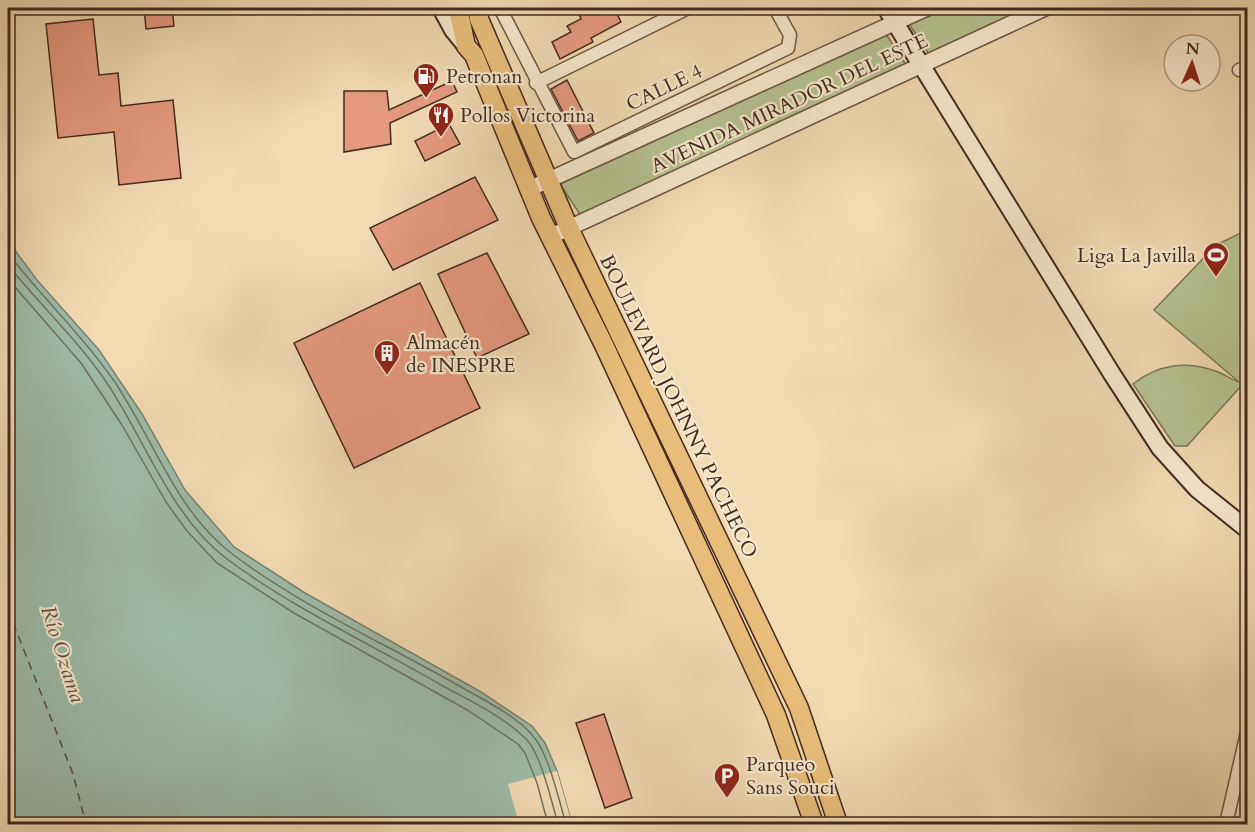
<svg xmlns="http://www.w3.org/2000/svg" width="1255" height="832" font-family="Cardo,serif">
	<rect width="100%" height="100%" fill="#f2dab2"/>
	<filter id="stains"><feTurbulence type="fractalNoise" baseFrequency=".00333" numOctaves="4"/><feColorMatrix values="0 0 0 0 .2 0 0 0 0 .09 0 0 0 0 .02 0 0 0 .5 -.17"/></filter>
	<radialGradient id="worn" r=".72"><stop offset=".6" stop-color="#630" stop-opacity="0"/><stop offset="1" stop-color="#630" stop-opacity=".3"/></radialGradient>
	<!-- green -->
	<g fill="#b5c190" stroke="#7c7658" stroke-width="1.5">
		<path d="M945 8H1032L931 57 909 24Z"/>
		<path d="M886 34 908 68 581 216 560 184Z"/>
		<path d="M1247 230V389L1242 385 1187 446H1175L1133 384C1158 364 1188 360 1218 372 1225 375 1233 380 1239 382L1154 310 1216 245Z"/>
	</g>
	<!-- water -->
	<path fill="#9cbba8" stroke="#788172" stroke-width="1.5" d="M8 241 37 280 99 350 142 414 185 490 234 547 305 593 481 692 532 726 545 743 557 771 572 824H8Z"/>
	<!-- pier -->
	<path fill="#f2dab2" d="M557 771 572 824H519L508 784Z"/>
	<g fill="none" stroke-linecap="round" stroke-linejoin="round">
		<!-- shore -->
		<g stroke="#6f7264" stroke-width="1.5">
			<path d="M8 253C40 296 81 333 112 378 152 435 174 509 231 553 299 605 380 641 454 683 478 697 516 715 533 736 549 754 559 801 566 824"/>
			<path d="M8 265C40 305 78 340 107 383 145 440 171 517 227 559 294 609 371 644 443 686 470 701 505 717 527 740 541 755 552 803 558 824"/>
			<path d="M8 279 81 363 122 425 166 502 187 531 217 563 294 613 469 711 518 744 525 753 537 783 548 824"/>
		</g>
		<!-- ferry -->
		<path stroke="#584e43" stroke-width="1.5" stroke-dasharray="8 6" stroke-linecap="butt" d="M8 610 73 774 86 824"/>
	</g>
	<!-- building -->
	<g fill="#e59a7f" stroke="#422a21" stroke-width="1.5">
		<path d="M144 8H172L174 26 146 29Z"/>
		<path d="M577 8H614L621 22 591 38 593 42 560 59 552 42 571 32 567 26 581 19Z"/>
		<path d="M93 19 99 75 118 73 121 106 173 100 181 178 119 185 114 132 58 138 46 24Z"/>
		<path d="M567 80 594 133 578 141 551 89Z"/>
		<path d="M452 81 457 92 390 123 391 144 344 152V91H387L389 110Z"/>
		<path d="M449 124 460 144 425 161 415 141Z"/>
		<path d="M475 177 498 220 393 270 370 228Z"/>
		<path d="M487 253 529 334 477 358 438 274Z"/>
		<path d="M420 283 480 408 354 468 294 343Z"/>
		<path d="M604 714 632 798 605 808 576 723Z"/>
	</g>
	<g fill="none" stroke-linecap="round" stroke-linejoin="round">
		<!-- minor casing -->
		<g stroke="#6e5645" stroke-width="15">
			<g id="minor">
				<path d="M500 8 574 152 788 48 790 35 775 8"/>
				<path d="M1239 70 1248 66"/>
				<path d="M536 83 688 8"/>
				<path d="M1226 824 1248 728"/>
			</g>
		</g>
		<!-- tertiary casing -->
		<g stroke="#6e5645" stroke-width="18">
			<g id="tertiary">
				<path d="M529 189 927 8"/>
				<path d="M558 233 1045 8"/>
			</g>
		</g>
		<!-- secondary casing -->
		<g stroke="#422a21" stroke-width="20">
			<g id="secondary">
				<path d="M441 8 453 30 466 46"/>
				<path d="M886 8 1112 374 1160 448 1197 489 1248 530"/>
			</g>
		</g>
		<!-- primary casing -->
		<g stroke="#422a21" stroke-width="21">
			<g id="primary">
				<path d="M458 8 466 46 474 55 541 218 604 345 776 715 814 824"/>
				<path d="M478 8 479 19 569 228 799 708 838 824"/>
			</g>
		</g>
		<!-- minor -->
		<use href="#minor" stroke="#f7e7cd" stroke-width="12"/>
		<!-- tertiary -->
		<use href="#tertiary" stroke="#f7e7cd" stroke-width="15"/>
		<!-- secondary -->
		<use href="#secondary" stroke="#f7e7cd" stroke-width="16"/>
		<!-- primary -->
		<use href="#primary" stroke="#e9bd79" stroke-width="18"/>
	</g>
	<!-- icons -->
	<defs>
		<g id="fuel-pin" transform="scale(1.35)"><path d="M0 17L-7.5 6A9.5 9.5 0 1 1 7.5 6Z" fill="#8f2418" stroke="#f7e7cd"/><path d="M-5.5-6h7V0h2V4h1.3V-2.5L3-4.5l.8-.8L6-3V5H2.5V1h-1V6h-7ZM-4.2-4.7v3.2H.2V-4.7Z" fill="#fff"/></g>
		<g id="restaurant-pin" transform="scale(1.35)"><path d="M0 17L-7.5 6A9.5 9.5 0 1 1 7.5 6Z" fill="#8f2418" stroke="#f7e7cd"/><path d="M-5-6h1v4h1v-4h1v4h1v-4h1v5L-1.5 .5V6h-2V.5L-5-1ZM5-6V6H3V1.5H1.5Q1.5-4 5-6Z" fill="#fff"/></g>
		<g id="stadium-pin" transform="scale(1.35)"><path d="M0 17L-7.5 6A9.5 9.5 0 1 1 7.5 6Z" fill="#8f2418" stroke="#f7e7cd"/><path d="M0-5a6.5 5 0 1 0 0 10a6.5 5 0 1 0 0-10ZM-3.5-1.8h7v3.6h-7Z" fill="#fff"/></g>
		<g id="building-pin" transform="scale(1.35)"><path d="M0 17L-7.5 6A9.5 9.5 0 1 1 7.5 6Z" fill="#8f2418" stroke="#f7e7cd"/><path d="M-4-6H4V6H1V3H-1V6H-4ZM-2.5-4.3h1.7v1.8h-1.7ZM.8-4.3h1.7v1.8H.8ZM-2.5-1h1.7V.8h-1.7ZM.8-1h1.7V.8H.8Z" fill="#fff"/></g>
		<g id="parking-pin" transform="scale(1.35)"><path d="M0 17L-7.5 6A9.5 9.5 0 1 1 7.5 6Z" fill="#8f2418" stroke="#f7e7cd"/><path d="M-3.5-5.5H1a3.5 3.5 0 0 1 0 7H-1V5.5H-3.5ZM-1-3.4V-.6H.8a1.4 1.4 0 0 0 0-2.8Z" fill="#fff"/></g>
	</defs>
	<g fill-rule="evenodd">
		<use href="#fuel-pin" x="426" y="76"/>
		<use href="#restaurant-pin" x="441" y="115"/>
		<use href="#stadium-pin" x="1216" y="255"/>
		<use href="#building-pin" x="387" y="353"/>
		<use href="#parking-pin" x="727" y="776"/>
	</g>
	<g text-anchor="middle" stroke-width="4.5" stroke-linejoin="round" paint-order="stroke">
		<!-- poi labels -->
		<g font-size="20" fill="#422a21" stroke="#f7e7cd" text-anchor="start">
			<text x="446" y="83">Petronan</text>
			<text x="460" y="122">Pollos Victorina</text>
			<text x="1196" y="262" text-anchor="end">Liga La Javilla</text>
			<text x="406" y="349">Almacén<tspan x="406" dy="23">de INESPRE</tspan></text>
			<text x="746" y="771">Parqueo<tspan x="746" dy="23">Sans Souci</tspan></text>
		</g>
		<!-- street labels -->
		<g font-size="20" fill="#422a21" stroke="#f7e7cd">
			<text transform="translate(664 87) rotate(-26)" y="7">CALLE 4</text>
			<text transform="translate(789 103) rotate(-25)" y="7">AVENIDA MIRADOR DEL ESTE</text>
			<text transform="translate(679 406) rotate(64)" y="7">BOULEVARD JOHNNY PACHECO</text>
		</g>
		<!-- water labels -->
		<g font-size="21" font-style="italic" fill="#584e43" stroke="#f7e7cd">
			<text transform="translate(63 654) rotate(72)" y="7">Río Ozama</text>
		</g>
	</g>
	<!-- margin -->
	<rect width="1255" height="832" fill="none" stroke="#f2dab2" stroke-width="30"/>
	<rect x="9" y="9" width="1237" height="814" fill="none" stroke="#422a21" stroke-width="3"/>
	<rect x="15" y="15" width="1225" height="802" fill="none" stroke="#422a21" stroke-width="1.5"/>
	<!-- north arrow -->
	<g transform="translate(1192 63) rotate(3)"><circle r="28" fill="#f7e7cd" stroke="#af9b88" stroke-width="1.5"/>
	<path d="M0-4.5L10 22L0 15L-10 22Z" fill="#8f2418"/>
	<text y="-9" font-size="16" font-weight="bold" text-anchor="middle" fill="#422a21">N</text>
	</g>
	<rect width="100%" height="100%" filter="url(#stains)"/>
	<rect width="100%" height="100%" fill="url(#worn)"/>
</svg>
